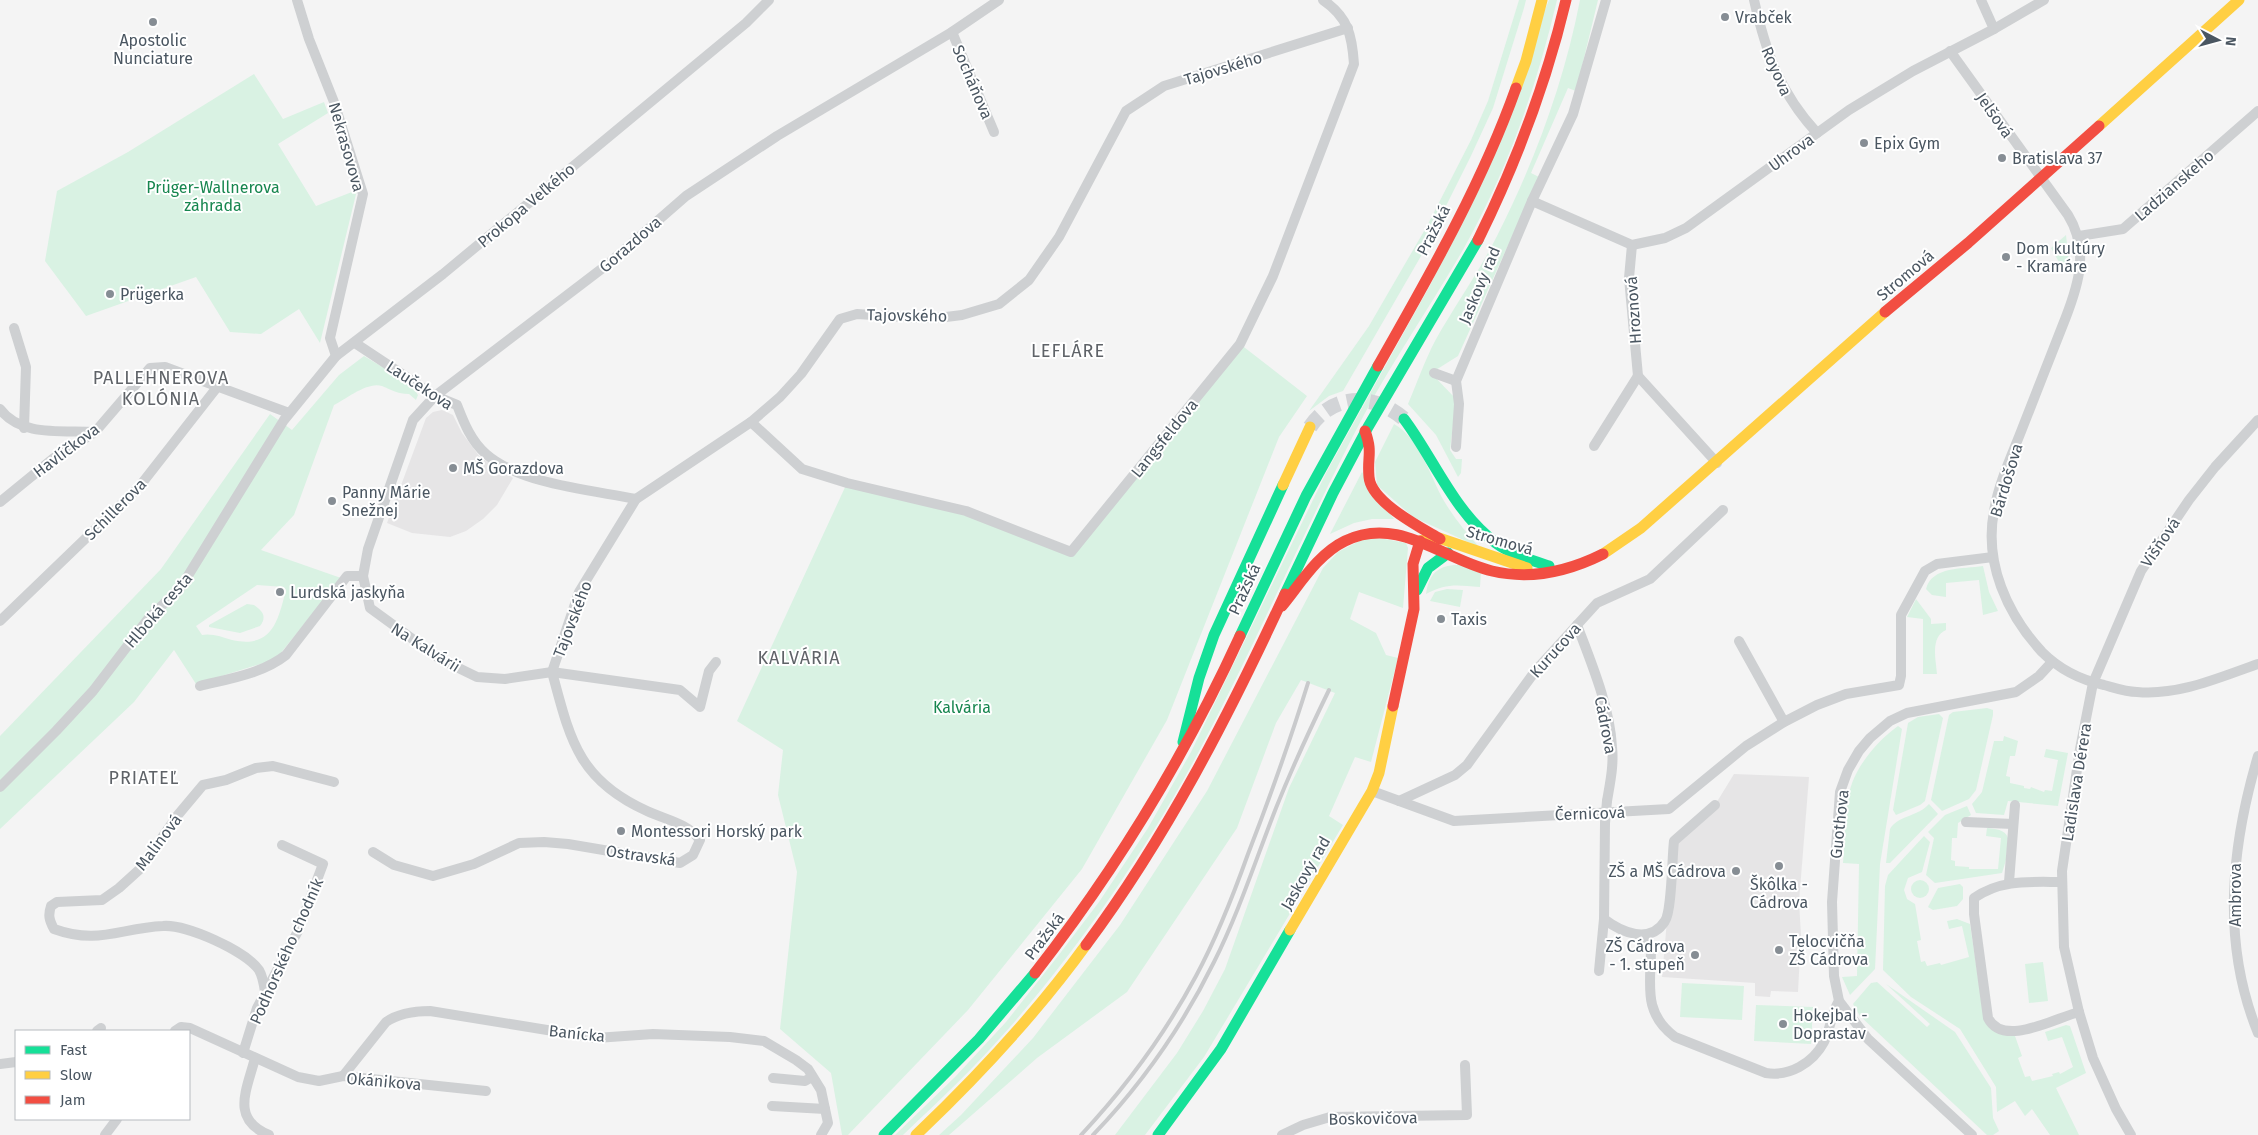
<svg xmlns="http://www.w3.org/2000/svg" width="2258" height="1135" font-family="'Fira Sans',sans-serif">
	<rect width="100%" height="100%" fill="#f4f4f4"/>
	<!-- education -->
	<g fill="#e6e5e6">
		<path d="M442 410 453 415 462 433 480 457 513 478 497 505 483 519 466 531 450 537 412 533 387 523 426 418 433 412Z"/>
		<path d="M1734 774 1809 777 1799 902 1801 935 1798 992 1771 991 1770 997 1755 996V983L1662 977 1674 841 1715 805Z"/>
	</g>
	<!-- green -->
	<g fill="#d9f2e3" fill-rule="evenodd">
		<path d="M1519 0H1526L1524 8 1493 108 1470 158 1421 256 1343 391 1329 396 1309 411 1369 326 1427 226 1471 140 1488 101Z"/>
		<path d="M1549 0H1557C1537 86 1507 171 1464 248 1432 304 1395 357 1365 413 1306 525 1257 642 1198 753 1146 850 1083 943 1010 1027 977 1065 940 1100 903 1135H895L955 1077 1006 1022 1058 956 1099 902 1148 828 1191 752 1326 473 1433 280Z"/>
		<path d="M1580 0H1598L1576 91 1568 88 1531 173 1539 177 1458 356 1431 373 1456 399 1450 450 1456 459H1462L1461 473 1458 477 1436 435 1408 404C1417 383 1425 360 1435 341 1455 305 1479 272 1497 236 1535 161 1564 82 1580 0Z"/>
		<path d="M254 74 283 119 324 102 328 113 278 144 316 206 357 190 320 343 299 309 261 334 230 332 196 277 86 316 45 261 57 191 128 152Z"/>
		<path d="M2066 235 2069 262 2060 264 2051 248Z"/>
		<path d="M1240 344 1307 396 1279 437 1167 720 1082 869 968 1010 848 1135H842L831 1073 780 1029 797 872 778 795 783 750 737 721 847 483 966 511 1071 552Z"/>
		<path d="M364 356 411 384 418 395 416 400 409 394C397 394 392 390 382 386 368 381 346 399 334 405L294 515 261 550 341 578 276 659 196 684 174 650 134 702 0 829V736L161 569 270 414 292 430 339 375ZM257 585 284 587 286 590C278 620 273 649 232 640 222 637 212 633 202 635L196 626Z"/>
		<path d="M1394 424C1420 439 1430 476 1444 501 1454 518 1466 532 1479 547L1413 517 1377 485 1375 462Z"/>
		<path d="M1362 472 1394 519H1372L1354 523 1330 534Z"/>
		<path d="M1369 536 1406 543 1408 548 1403 608 1359 592 1350 619 1376 633 1386 655 1398 658 1371 762 1355 757 1329 816 1343 825 1204 1057 1145 1135H1115L1177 1053 1203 1011 1225 969 1289 788 1335 693 1301 680 1276 723 1237 828 1127 992 1037 1058 949 1135H939L961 1115 1033 1038 1120 925 1207 791 1323 568 1338 552Z"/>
		<path d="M1461 565 1481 572 1480 587C1457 585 1446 583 1426 594 1429 573 1439 564 1461 565Z"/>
		<path d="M1983 566 1989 592 1998 611 1983 615 1979 580 1946 583V597L1932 595 1926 589C1932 566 1963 569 1983 566Z"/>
		<path d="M1447 589 1463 590 1460 607 1430 601 1435 592Z"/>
		<path d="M1916 599 1931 619V624L1946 623V630C1930 637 1936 659 1937 674H1923V619L1907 617Z"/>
		<path d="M247 604 254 605C263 611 267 617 260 626L240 633 209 627V625Z"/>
		<path d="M1987 708 1993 710V715L1976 790 1969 799 1942 811 1931 800 1949 715 1953 712Z"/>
		<path d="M1939 714 1943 718 1925 801 1920 805 1896 815 1893 810 1908 723 1918 717Z"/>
		<path d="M1898 726 1902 729 1880 864 1875 969 1850 995 1842 977 1857 976 1859 864 1843 863C1845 841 1844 816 1849 794 1854 768 1877 741 1898 726Z"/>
		<path d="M2004 736 2018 741 2015 756H2010L2006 776 2010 777V783L2024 786V788L2030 789 2031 787 2044 792 2045 790 2052 791 2058 760 2044 757 2046 749 2068 753 2058 806 2008 801 2004 815 1976 813 1972 804 1982 792 1994 741H2003Z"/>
		<path d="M1929 804 1938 814 1890 863H1886L1890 829C1897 816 1919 816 1929 804Z"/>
		<path d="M1967 806 1971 815 1958 823 1957 838H1952L1951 860 1955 861V866L1969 867V869H1998L2001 838 1986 836 1987 828C1995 829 2005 829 2008 838L2006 860 2002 873 1935 883 1926 875 1934 838 1928 832 1945 815Z"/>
		<path d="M1924 836 1930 842 1922 872 1908 878 1904 890 1907 899 1915 904 1921 940 1917 941 1921 962 1925 961 1927 966 1940 963 1941 965 1969 957 1962 926 1949 929 1947 921 1957 919 1970 924 1982 1005 2001 1034 2015 1036 2022 1056 2018 1058 2025 1077 2030 1076 2032 1081 2053 1076 2052 1074 2059 1072 2060 1074 2073 1067 2062 1037 2048 1041 2045 1032 2066 1025 2070 1026 2086 1073 2056 1088 2079 1135H2050L2032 1109 2025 1116 2015 1101 1997 1112 1996 1087 1960 1029 1911 997 1883 970 1885 886 1888 875Z"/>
		<circle cx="1920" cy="889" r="9"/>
		<path d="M1960 884 1963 887V899L1957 906 1933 910 1928 907 1938 888Z"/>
		<path d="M2043 962 2048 1001 2029 1003 2025 964Z"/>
		<path d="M1877 982 1927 1027 1930 1024 1886 984 1955 1032 1991 1088 1993 1118 1999 1131 1993 1135H1987L1860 1016 1853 1004 1871 983Z"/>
		<path d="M1682 983 1744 986 1742 1020 1680 1017Z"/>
		<path d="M1756 1005 1813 1007 1811 1044 1754 1041Z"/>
	</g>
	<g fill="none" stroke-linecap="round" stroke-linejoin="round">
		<!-- secondary-tunnel -->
		<path stroke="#d2d4d7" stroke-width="15" stroke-dasharray="15 8" stroke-linecap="butt" d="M1310 427C1333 393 1375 393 1404 419"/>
		<!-- street -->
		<g stroke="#ced0d2" stroke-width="10">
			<path d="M297 0 309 39 334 102 363 194 330 338 336 356"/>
			<path d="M1754 0C1766 53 1780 93 1817 133"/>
			<path d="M1981 0 1994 29"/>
			<path d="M952 32 994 132"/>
			<path d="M1950 51 2068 215C2091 252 2077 290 2062 327 2049 361 2035 395 2022 429 2012 455 1999 482 1994 511 1984 563 2007 614 2042 652 2059 669 2081 680 2104 685 2115 688 2126 692 2137 692 2179 696 2220 677 2258 664"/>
			<path d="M1532 201 1632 245 1665 238 1686 228 1849 110 1913 71 1994 29 2044 0"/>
			<path d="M2079 236 2123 229 2258 111"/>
			<path d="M1632 245 1629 278 1638 376 1717 463"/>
			<path d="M14 328 26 367 24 428"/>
			<path d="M355 343 435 396 457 405C464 423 471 441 486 454 520 484 591 490 636 499"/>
			<path d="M1434 373 1456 381"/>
			<path d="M0 409C20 437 63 430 95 432"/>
			<path d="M751 422 802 469 847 483 966 511 1071 552 1240 344 1273 276 1354 64C1352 35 1348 17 1323 0"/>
			<path d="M1594 446 1638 376"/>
			<path d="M1456 447 1459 404 1456 381 1532 201 1573 114 1606 0"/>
			<path d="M0 502 54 458 95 432 150 368 165 367 289 413"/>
			<path d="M0 621 139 487 218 386"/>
			<path d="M1577 625C1591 662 1610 707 1612 747 1614 765 1610 783 1607 801"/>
			<path d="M1739 641 1784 722"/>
			<path d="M716 662 709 671 700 707 680 690 552 672 505 679 477 677 440 659 370 608 363 576 368 549 413 420 435 396 608 264 686 196 777 136 952 32 999 0"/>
			<path d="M552 672 579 592 636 499 751 422 780 397 801 374 840 319 857 314 921 318 946 317 962 315 999 304 1029 280 1059 237 1126 111 1164 86 1348 28"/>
			<path d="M200 686C228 679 262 674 286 655L347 576H363"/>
			<path d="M2258 756C2231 847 2221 943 2258 1033"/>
			<path d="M0 787 56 731 93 691 148 619 181 587 284 420 336 356 443 274 746 23 769 0"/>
			<path d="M1372 791 1454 821 1669 809 1746 746 1784 722 1817 705 1846 694 1899 685 1901 676V615L1925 571 1937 564 1993 557"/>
			<path d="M1399 801 1455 775 1467 765 1536 670 1597 603 1650 579 1723 510"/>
			<path d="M1966 822 2013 824"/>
			<path d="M373 852 394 865 433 876 474 864 519 843 544 842 568 844 680 863 693 855 700 840C687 823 666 820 647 811 578 780 570 739 552 672"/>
			<path d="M2009 882 2015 805"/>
			<path d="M2062 882C2030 882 2001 879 1974 898V914L1988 1018C2003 1048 2055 1018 2079 1012"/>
			<path d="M1604 919 1605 823"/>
			<path d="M1641 936 1648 940 1651 948C1651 985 1642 1012 1675 1037L1766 1073C1789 1077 1813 1063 1824 1042 1831 1028 1831 1013 1839 1001"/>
			<path d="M1599 971 1604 919C1621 932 1650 945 1665 921 1672 911 1672 856 1674 841L1715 805"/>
			<path d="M265 992C264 985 263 977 259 970 246 951 186 924 163 926 120 928 98 945 54 929 49 920 48 915 51 906L57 902 102 900 119 888 140 869 177 816 203 785 226 780 256 768 273 766 334 782"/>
			<path d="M97 1031 101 1028"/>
			<path d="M175 1031 181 1027 190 1028 298 1077 319 1081 343 1076 486 1091"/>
			<path d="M243 1053 257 1008 298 931 323 864 282 845"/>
			<path d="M255 1058C247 1090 230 1119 269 1135"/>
			<path d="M0 1064 16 1062"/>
			<path d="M343 1076 386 1022C399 1013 414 1011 430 1011L596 1038 653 1034 730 1037 764 1041 796 1060 808 1069 821 1090 828 1123 821 1135"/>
			<path d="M773 1078 805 1081 812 1077"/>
			<path d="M772 1106 825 1109"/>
			<path d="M105 1135 117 1119"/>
			<path d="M1282 1135 1303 1125 1330 1117 1467 1115 1465 1065"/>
			<path d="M1972 1135 1868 1039 1839 1001 1834 976 1832 902 1840 792 1848 770 1859 751 1870 738 1890 721 1907 713 2016 692 2039 676 2052 662"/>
			<path d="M2131 1135 2116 1109 2093 1058 2079 1012 2064 947 2062 871 2080 749 2093 683 2141 571 2189 500 2215 467 2258 420"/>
		</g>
		<!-- fast -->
		<g stroke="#16e098" stroke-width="11">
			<path d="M1404 419C1434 459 1454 512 1496 543 1511 554 1531 560 1549 566"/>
			<path d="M1417 590 1428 568 1448 553"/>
			<path d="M1285 594 1333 493 1368 427 1478 240"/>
			<path d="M1240 636 1306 496 1378 366"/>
			<path d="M1183 742 1199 678 1214 635 1283 485"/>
			<path d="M884 1135 979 1039 1035 973"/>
			<path d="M1158 1135 1221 1049 1290 930"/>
		</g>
		<!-- slow -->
		<g stroke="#ffcf43" stroke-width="11">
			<path d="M1516 88 1526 61 1542 0"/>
			<path d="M2099 126 2239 0"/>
			<path d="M1283 485 1310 427"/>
			<path d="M1420 541 1439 538 1527 568"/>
			<path d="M1603 554 1641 528 1885 312"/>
			<path d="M1290 930 1372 791 1379 773 1393 706"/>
			<path d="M916 1135C978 1076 1036 1014 1086 945"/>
		</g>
		<!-- jam -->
		<g stroke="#f24e42" stroke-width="11">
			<path d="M1478 240C1516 163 1546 84 1566 0"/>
			<path d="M1885 312 1968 243 2099 126"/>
			<path d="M1378 366C1429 276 1481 186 1516 88"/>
			<path d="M1365 431C1373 453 1367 456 1369 477 1371 502 1420 527 1440 539"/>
			<path d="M1282 606C1300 584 1318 554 1345 541 1398 515 1442 559 1492 571 1530 580 1569 571 1603 554"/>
			<path d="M1393 706 1414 609 1413 564 1420 541"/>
			<path d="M1086 945C1167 836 1228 717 1285 594"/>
			<path d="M1035 973C1117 868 1185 756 1240 636"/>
		</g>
		<!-- rail -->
		<g stroke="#c9cacc" stroke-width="4">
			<path d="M1081 1135C1126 1087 1165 1034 1196 976 1217 937 1233 896 1248 854 1270 797 1290 741 1308 683"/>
			<path d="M1093 1135C1141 1085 1183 1025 1214 962 1239 912 1256 859 1276 808 1292 768 1310 729 1329 690"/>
		</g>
		<!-- street-bridge -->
		<path stroke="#ced0d2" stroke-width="10" d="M1605 823 1607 801"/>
	</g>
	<!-- markers -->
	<g fill="#868d94" stroke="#fff" stroke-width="2">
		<circle cx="1725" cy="17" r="5"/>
		<circle cx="153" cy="22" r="5"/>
		<circle cx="1864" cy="143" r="5"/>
		<circle cx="2002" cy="158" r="5"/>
		<circle cx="2006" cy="257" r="5"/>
		<circle cx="110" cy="294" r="5"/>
		<circle cx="453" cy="468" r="5"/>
		<circle cx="332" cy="501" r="5"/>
		<circle cx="280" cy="592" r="5"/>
		<circle cx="1441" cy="619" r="5"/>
		<circle cx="621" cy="831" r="5"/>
		<circle cx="1779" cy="866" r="5"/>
		<circle cx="1736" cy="871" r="5"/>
		<circle cx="1779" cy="950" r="5"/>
		<circle cx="1695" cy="955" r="5"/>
		<circle cx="1783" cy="1024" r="5"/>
	</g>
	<g text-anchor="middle" stroke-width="4" stroke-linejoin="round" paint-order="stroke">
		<!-- poi labels -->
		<g font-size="16" fill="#4a5661" stroke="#fff" text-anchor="start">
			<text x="1735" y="23">Vrabček</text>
			<text x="153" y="46" text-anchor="middle">Apostolic<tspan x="153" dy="18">Nunciature</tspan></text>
			<text x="1874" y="149">Epix Gym</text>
			<text x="2012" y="164">Bratislava 37</text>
			<text x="2016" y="254">Dom kultúry<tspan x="2016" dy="18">- Kramáre</tspan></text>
			<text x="120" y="300">Prügerka</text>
			<text x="463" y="474">MŠ Gorazdova</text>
			<text x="342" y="498">Panny Márie<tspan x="342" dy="18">Snežnej</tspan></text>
			<text x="290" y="598">Lurdská jaskyňa</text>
			<text x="1451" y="625">Taxis</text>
			<text x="631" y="837">Montessori Horský park</text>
			<text x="1726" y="877" text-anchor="end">ZŠ a MŠ Cádrova</text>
			<text x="1779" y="890" text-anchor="middle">Škôlka -<tspan x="1779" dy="18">Cádrova</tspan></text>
			<text x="1789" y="947">Telocvičňa<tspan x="1789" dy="18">ZŠ Cádrova</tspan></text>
			<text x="1685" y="952" text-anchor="end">ZŠ Cádrova<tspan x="1685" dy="18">- 1. stupeň</tspan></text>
			<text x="1793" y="1021">Hokejbal -<tspan x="1793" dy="18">Doprastav</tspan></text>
		</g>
		<!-- street labels -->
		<g font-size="16" fill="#4a5661" stroke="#fff">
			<text transform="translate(1223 68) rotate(-17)" y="6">Tajovského</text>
			<text transform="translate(1777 71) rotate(66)" y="6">Royova</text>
			<text transform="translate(973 82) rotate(67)" y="6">Socháňova</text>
			<text transform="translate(1995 115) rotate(55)" y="6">Jelšová</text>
			<text transform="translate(347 147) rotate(74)" y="6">Nekrasovova</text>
			<text transform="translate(1791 152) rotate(-36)" y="6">Uhrova</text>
			<text transform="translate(2174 185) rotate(-41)" y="6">Ladzianskeho</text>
			<text transform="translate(526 205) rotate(-40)" y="6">Prokopa Veľkého</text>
			<text transform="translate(1433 230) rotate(-63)" y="6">Pražská</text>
			<text transform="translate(630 244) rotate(-41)" y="6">Gorazdova</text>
			<text transform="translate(1905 275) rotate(-40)" y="6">Stromová</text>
			<text transform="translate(1479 285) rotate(-67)" y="6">Jaskový rad</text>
			<text transform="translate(1633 310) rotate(-94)" y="6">Hroznová</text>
			<text transform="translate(907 315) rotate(1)" y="6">Tajovského</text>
			<text transform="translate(420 385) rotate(33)" y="6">Laučekova</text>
			<text transform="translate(1164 438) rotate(-51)" y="6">Langsfeldova</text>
			<text transform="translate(66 450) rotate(-37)" y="6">Havlíčkova</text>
			<text transform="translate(2006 480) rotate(-73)" y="6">Bárdošova</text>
			<text transform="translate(115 509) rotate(-45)" y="6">Schillerova</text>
			<text transform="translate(1500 540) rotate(16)" y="6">Stromová</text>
			<text transform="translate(2160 542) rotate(-56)" y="6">Višňová</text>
			<text transform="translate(1244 589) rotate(-65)" y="6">Pražská</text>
			<text transform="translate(158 610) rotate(-49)" y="6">Hlboká cesta</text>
			<text transform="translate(572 619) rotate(-69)" y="6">Tajovského</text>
			<text transform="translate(426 647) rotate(32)" y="6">Na Kalvárii</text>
			<text transform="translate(1555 650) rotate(-48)" y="6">Kurucova</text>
			<text transform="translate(1606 725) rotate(79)" y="6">Cádrova</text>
			<text transform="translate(2076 782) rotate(-81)" y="6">Ladislava Dérera</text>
			<text transform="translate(1590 813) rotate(-2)" y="6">Černicová</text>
			<text transform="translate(1839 824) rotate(-84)" y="6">Guothova</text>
			<text transform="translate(158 842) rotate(-53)" y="6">Malinová</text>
			<text transform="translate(641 855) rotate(8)" y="6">Ostravská</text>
			<text transform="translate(1305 873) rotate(-60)" y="6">Jaskový rad</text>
			<text transform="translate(2235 895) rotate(-90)" y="6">Ambrova</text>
			<text transform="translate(1044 936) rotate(-53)" y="6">Pražská</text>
			<text transform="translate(286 951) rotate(-66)" y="6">Podhorského chodník</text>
			<text transform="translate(577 1033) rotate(6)" y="6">Banícka</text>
			<text transform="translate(384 1081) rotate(5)" y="6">Okánikova</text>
			<text transform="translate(1373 1118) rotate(-1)" y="6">Boskovičova</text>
		</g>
		<!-- park labels -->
		<g font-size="16" fill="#17864f" stroke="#fff">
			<text x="213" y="193">Prüger-Wallnerova<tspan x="213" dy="18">záhrada</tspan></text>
			<text x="962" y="713">Kalvária</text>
		</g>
		<!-- neighbourhood labels -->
		<g font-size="18" letter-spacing="1" fill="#5f6368" stroke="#fff">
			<text x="1068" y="357">LEFLÁRE</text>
			<text x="161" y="384">PALLEHNEROVA<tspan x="161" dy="21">KOLÓNIA</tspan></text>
			<text x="799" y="664">KALVÁRIA</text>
			<text x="144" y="784">PRIATEĽ</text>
		</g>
	</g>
	<!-- legend -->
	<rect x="15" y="1030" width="175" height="90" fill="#ffffff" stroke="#b7bbc0"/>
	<rect x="25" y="1046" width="25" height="8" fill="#16e098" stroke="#b7bbc0"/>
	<text x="60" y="1055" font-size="15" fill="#4a5661">Fast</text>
	<rect x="25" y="1071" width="25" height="8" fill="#ffcf43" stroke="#b7bbc0"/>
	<text x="60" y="1080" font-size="15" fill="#4a5661">Slow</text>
	<rect x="25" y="1096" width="25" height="8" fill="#f24e42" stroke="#b7bbc0"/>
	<text x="60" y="1105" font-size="15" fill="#4a5661">Jam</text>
	<!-- north arrow -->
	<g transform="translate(2218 40) rotate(96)" stroke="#ffffff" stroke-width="4" paint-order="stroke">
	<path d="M0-4L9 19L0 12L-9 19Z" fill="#4a5661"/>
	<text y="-8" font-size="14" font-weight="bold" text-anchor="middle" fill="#4a5661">N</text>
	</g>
</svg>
